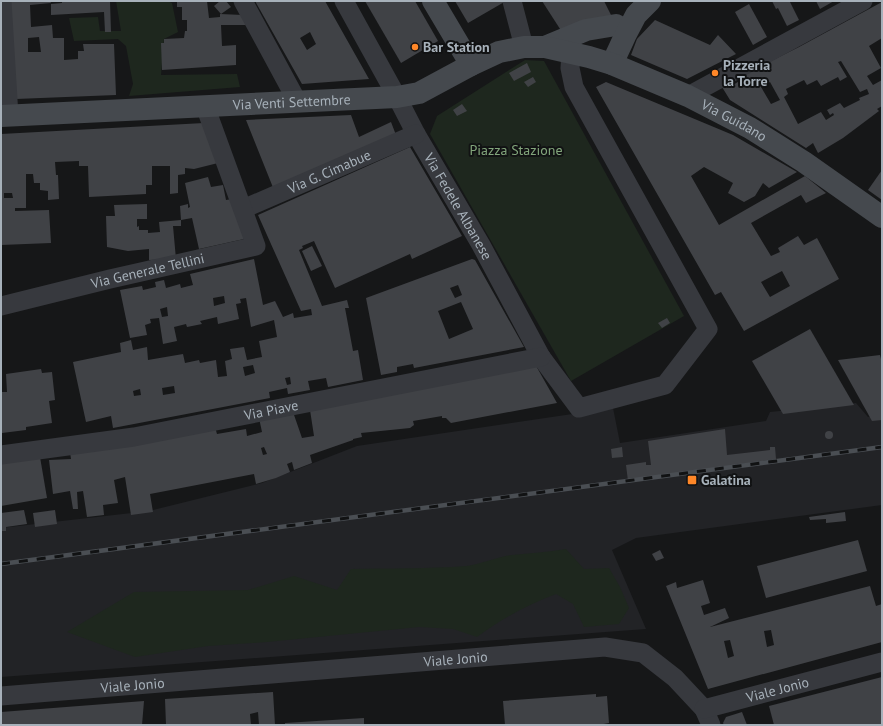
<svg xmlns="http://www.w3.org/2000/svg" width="883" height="726" font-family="'PT Sans',sans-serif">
	<rect width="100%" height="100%" fill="#161718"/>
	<!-- built -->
	<path fill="#222326" d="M856 403 868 417 882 416V505L636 538 612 550 646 629 1 677V528L149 511 262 483 357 446 613 408 620 443 766 421 770 412Z"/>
	<!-- green -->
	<g fill="#1e271e">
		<path d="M116 1H167L172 3 178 32 164 39 161 75 237 74 240 87 129 96 133 84 126 46 118 39 74 41 69 18 98 17 100 31H121Z"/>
		<path d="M525 60 544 61 684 316 571 381 430 134 437 116Z"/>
		<path d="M566 549 584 569 609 568 620 587 629 608 619 624 584 627 573 604 556 594C527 605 503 618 477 637L453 629 419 627 267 642 208 646 135 657 67 632 134 592 248 590 294 576 337 590 351 569C390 568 428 569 467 566 482 564 496 557 512 555 530 553 548 552 566 549Z"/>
	</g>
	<!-- building -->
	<g fill="#404246" fill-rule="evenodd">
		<path d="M10 1H50L51 3 30 5 31 27 52 25 53 38H64V60L78 59V51H84L83 44H114L116 95 16 99ZM39 37 41 52H28V38Z"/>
		<path d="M62 1H110L111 32H105L104 12 51 15V4L62 3Z"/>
		<path d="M177 1H207L209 18 220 17V14L243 15 248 25H221L222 46 236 45V65L162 70 161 43H164V39L184 38 185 31H187V20H182V7H177Z"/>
		<path d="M220 1H226L231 7 221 14 214 6Z"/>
		<path d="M255 1H325L369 79 302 84ZM310 32 316 44 307 50 300 38Z"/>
		<path d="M365 1H415L438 41 401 63Z"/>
		<path d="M455 1H506L468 23Z"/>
		<path d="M542 1H604L612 17 562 32Z"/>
		<path d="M772 1H793L790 2 799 20 787 26 778 8 776 9Z"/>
		<path d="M816 1H834L820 9Z"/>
		<path d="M882 2V38L869 46 881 68 867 76 873 85 882 80V106L877 109 879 111 843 138 818 153 813 143 806 148 730 100 722 87 732 82 733 85 741 80 739 77 799 47ZM841 61 860 92 867 89 869 94 859 98 860 100 844 108 840 103 827 110 830 115 833 113 834 115 826 120 821 112 798 124 784 97 788 94 786 89 804 80 807 85 817 80 821 86 838 77 840 81 847 77 838 62ZM770 82 780 100 771 104 761 87Z"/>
		<path d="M749 4 767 37 753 45 735 12Z"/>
		<path d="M655 20 710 45 718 35 736 54 687 79 631 55 637 39Z"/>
		<path d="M527 63 531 72 514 81 509 73Z"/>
		<path d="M533 77 536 82 528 87 524 82Z"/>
		<path d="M606 82 733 135 797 172 769 188 763 183 755 196 744 202 728 193 733 183 704 167 691 176 719 225 805 176 826 193 806 203 801 195 751 223 771 256 780 252 778 248 798 236 804 245 817 238 839 279 744 331 721 292 715 295 596 87ZM782 271 790 286 770 297 761 282Z"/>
		<path d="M462 104 467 111 457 116 453 110Z"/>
		<path d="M351 115 359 137 391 122 396 135 274 190 246 120Z"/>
		<path d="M204 123 218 163 194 169 185 168V174L178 175V193L170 194V166H152V185H146V194L89 197 88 166H79V161L55 162 56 175H58L59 199 48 200V191L40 190V183H34L33 174H26V208H15V211L49 210 51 243 1 245V134ZM4 193H12L13 198H4Z"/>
		<path d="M410 147 462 236 412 259 410 254 335 288 314 241 302 246 303 248 299 250 322 306 347 300 349 308H345L353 351 358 350 363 380 328 387 326 378 308 381 310 390 288 394 287 388 269 392 270 398 113 428 111 416 86 422 73 362 121 352 120 343 131 340 133 350 147 347 148 360 183 354 185 363 199 360 200 363 216 360 218 377 227 376 225 361 232 359 230 349 244 347 247 360 262 357 259 341 277 337 274 320 251 327 246 298 240 299 241 303 236 304 239 319 218 324 217 317 200 321 202 324 187 327 186 324 174 327 177 341 163 344 159 318 150 319 151 323 145 325 147 335 130 338 120 290 142 286 143 290 156 287 155 282 164 280 166 288 180 284 181 288 193 285 190 274 254 259 263 305 275 301 283 317 293 313 294 318 312 315 311 309 301 311 258 215ZM224 296 225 303 214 306 213 298ZM167 307 168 316 162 317 160 309ZM253 365 255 373 245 376 243 367ZM290 377 291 384 287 385 285 378ZM174 386 175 393 163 395 162 388ZM140 389 141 395 134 396 133 391Z"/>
		<path d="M882 170V200L868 190Z"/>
		<path d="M208 177 211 187 223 185 226 200 232 199 244 239 199 249 192 218 181 220 180 206 188 204V208L190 207 185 183Z"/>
		<path d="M147 204V219H137V227L139 226V230H148V233L160 232 159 222 181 220V226H173L176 259 149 260V249L128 251 107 247 106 216H115L114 205Z"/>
		<path d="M312 246 322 266 311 271 302 251Z"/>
		<path d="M472 259 475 260 524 347 414 368 413 364 397 367V372L381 375 366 298ZM458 285 462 295 455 298 450 288ZM461 302 473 329 449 339 438 311Z"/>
		<path d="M667 318 670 323 662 328 658 323Z"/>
		<path d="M810 329 854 405 783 414 752 361Z"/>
		<path d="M880 355 882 363V420L872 421 838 360Z"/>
		<path d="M535 364 557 403 451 423 446 418H442V416L413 421 414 425 410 428 361 433 362 437 353 439V440L310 455 312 463 294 470 292 462 287 464 290 472 276 478 256 484 254 474 150 494 153 512 131 515 125 477 114 480 118 503 103 505 104 515 87 517 83 491 77 492 78 509H73L70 491 53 494 49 460 71 459 70 452 215 427 217 434 246 429 247 436 262 432 259 418 293 412 302 438 314 436 310 410ZM264 447 267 454 263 455 261 448Z"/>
		<path d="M41 369 42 373 52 372 55 400 49 401 52 423 26 427V430L2 433 1 392H7L6 374Z"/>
		<path d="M725 429 727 455 770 450V447H775L776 459 628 481 626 465 646 462V465H651L648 441Z"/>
		<circle cx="829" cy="435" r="4"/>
		<path d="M622 447 623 457 612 458 611 449Z"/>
		<path d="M40 457 47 498 1 506V463Z"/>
		<path d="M24 510 27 524 6 527V531H1V513Z"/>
		<path d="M55 510 57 524 35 527 33 513Z"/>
		<path d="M845 512 846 521 826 523V519L810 520 809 517Z"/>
		<path d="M858 540 867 571 766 598 757 566Z"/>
		<path d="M660 550 664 558 656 561 652 554Z"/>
		<path d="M703 580 710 603 701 606 704 615 725 608 729 618 710 627 870 586 876 606 882 604V642L708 689 666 586 676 582 677 588ZM771 630 774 645 767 647 764 631ZM730 640 734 656 728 658 724 641Z"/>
		<path d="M882 677V725H774L769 706Z"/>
		<path d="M273 692 275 725H259L258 712 250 714 251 725H166L165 699Z"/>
		<path d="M596 694V697L607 696 609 723 598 725H505L503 701Z"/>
		<path d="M144 701 142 725H1V712Z"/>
		<path d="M742 712 747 725H724L723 723 726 717Z"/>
		<path d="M364 718V725H285V723Z"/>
	</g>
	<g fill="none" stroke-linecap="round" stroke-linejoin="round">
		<!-- street -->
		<g stroke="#37393e" stroke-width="19">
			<path d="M2 1 9 116"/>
			<path d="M243 1 297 101"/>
			<path id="s1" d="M344 1 397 97 416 134 481 245 541 357 579 408 665 385 708 329 574 87 570 68 571 53"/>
			<path d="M512 1 524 47"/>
			<path d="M688 96 863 1"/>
			<path id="s2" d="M243 209 416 134"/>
			<path id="s3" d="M1 306 110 279 256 246 205 106"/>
			<path id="s4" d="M1 455 134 437 541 357"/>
			<path id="s5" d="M1 696 605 647 643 653 675 678 704 709 711 725"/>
			<path id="s6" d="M704 709 882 662"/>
		</g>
		<!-- secondary -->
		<g stroke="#45494e" stroke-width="22">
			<path d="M433 1 471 65"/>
			<path d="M545 47 586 30 616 25"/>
			<path d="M612 64 625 36 636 15 650 1"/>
			<path id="s7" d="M1 116 397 97 419 93 471 65 499 52 524 47H545L589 57 612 64 688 96 750 128 804 162 882 217"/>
		</g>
		<!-- rail casing -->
		<g stroke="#4a4e53" stroke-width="4.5">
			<path id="rail" d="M1 564 882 447"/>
		</g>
		<!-- rail -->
		<use href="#rail" stroke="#111213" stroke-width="3" stroke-dasharray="9" stroke-linecap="butt"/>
	</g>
	<!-- markers -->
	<g fill="#ff8728" stroke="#111213" stroke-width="1.5">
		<circle cx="415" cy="47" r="4"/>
		<circle cx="715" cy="73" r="4"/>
		<rect x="687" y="475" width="10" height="10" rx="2"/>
	</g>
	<g text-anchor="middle" stroke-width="4" stroke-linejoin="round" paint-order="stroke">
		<!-- poi labels -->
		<g font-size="14" font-weight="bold" fill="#a7b1ba" stroke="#111213" text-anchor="start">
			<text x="423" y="52">Bar Station</text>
			<text x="723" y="70">Pizzeria<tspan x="723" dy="16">la Torre</tspan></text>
			<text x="701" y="485">Galatina</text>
		</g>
		<!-- street labels -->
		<g font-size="14" fill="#a7b1ba" stroke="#111213">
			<text dy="5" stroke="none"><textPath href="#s7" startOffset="291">Via Venti Settembre</textPath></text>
			<text dy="5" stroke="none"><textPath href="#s7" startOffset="759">Via Guidano</textPath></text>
			<text dy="5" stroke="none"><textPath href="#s2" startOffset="94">Via G. Cimabue</textPath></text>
			<text dy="5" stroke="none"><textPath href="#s1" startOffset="235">Via Fedele Albanese</textPath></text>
			<text dy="5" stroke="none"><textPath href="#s3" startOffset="151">Via Generale Tellini</textPath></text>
			<text dy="5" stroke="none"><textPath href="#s4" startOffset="274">Via Piave</textPath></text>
			<text dy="5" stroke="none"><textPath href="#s5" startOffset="456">Viale Jonio</textPath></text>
			<text dy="5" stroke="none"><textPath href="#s5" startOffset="132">Viale Jonio</textPath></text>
			<text dy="5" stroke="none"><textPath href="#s6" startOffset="76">Viale Jonio</textPath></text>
		</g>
		<!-- park labels -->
		<g font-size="14" fill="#83a67c" stroke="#111213">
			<text x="516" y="155">Piazza Stazione</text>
		</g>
	</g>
	<!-- border -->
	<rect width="883" height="726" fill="none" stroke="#a7b1ba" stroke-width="4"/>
</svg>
